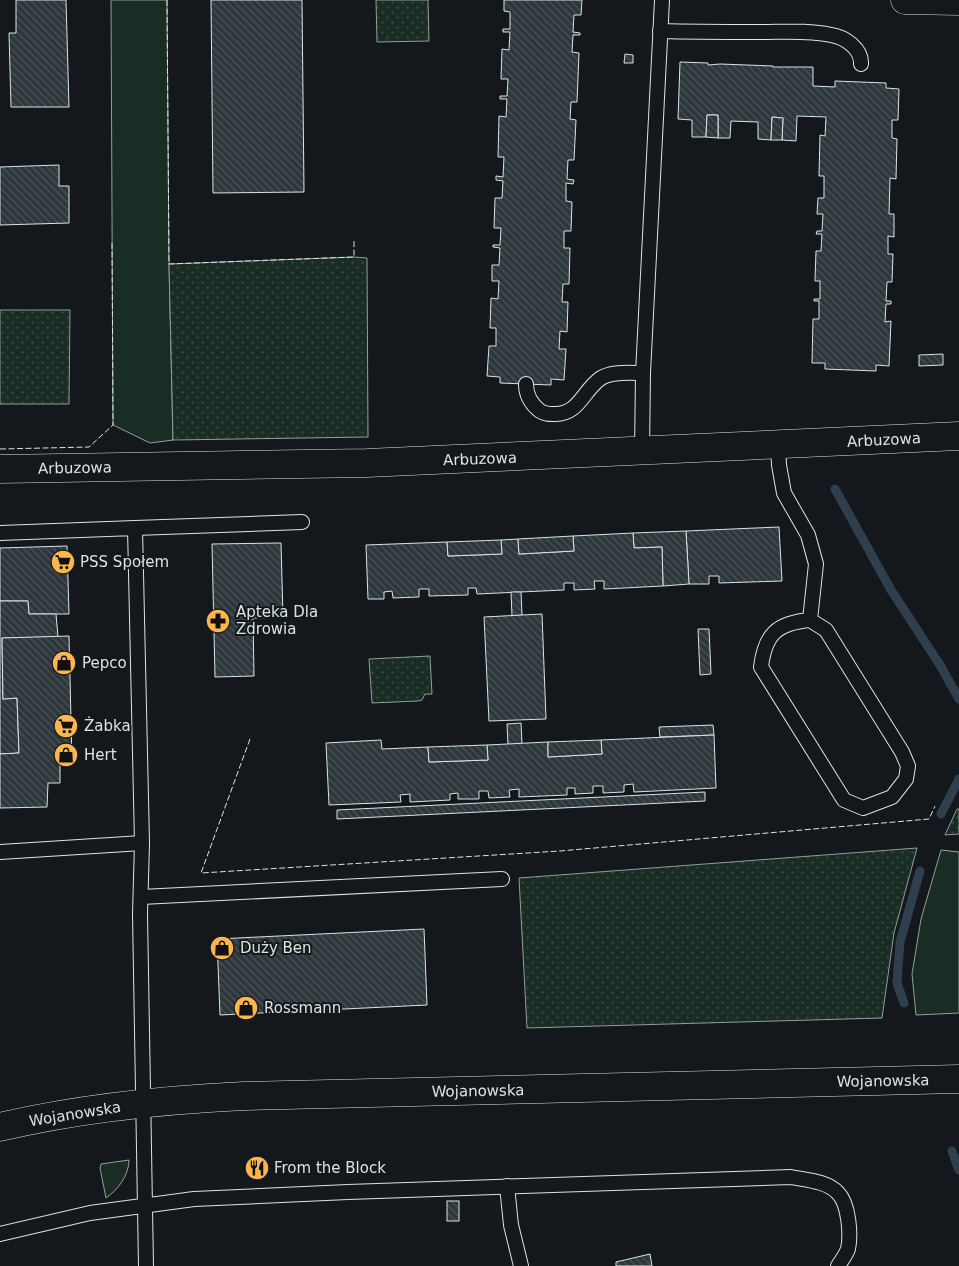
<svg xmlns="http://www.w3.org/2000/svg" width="959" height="1266" font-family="'DejaVu Sans',sans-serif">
	<defs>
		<pattern id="park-dots" width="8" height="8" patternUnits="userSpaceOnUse" patternTransform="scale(1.25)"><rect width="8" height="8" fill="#1a2d24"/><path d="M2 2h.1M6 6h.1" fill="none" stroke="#3b4b43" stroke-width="1.8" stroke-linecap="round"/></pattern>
		<pattern id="building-back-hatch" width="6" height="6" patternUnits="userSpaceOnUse" patternTransform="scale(1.25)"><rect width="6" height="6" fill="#2c363c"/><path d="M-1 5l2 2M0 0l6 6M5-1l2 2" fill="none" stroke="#4a5358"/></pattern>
	</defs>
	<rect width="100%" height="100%" fill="#14181c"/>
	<!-- grass -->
	<g fill="#1a2d24" stroke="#939e99">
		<path d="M111 0H167L169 264 173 440 150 443 113 425Z"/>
		<path d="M941 850 959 852V1013L916 1015 912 974 921 919Z"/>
		<path d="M129 1160C129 1175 118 1190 106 1198L100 1168 101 1164Z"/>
	</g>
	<!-- park -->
	<g fill="url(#park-dots)" stroke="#939e99">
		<path d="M376 0H428L429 41 377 42Z"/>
		<path d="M354 257 367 258 368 437 173 440 169 264Z"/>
		<path d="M0 310H70L69 404H0Z"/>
		<path d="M430 656 432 694H425L422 700 418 701 372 703 369 659Z"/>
		<path d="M957 809H959V834L945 835Z"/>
		<path d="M917 848 894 933 882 1018 527 1028 519 878Z"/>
	</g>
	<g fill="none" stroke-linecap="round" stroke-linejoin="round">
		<!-- stream -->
		<g stroke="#2f3f4d" stroke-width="9">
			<path d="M835 489 891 590 940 665 959 699"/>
			<path d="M941 814 959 779"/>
			<path d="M904 1003 897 983 900 942 920 871"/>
			<path d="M952 1151 959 1170"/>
		</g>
	</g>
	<!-- building -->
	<g fill="url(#building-back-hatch)" stroke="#d8e6dc">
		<path d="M16 0H66L69 107H11L9 33H16Z"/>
		<path d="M211 0H302L304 192 213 193Z"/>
		<path d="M504 0H582L581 15H574L573 32 580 33V35H573L572 52 579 53 577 102H571L570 119 576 120 574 160H568L567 179 574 180 573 184 566 183V201L572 202 571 231H564V248H570L569 284H563L562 302H568L567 332 560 331 559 349H566L564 380 551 379V385L500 383V377L487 376 489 346H496V328H490L491 298 498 299 499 281H492V265H499L500 248 493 247V245H500L501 228H494L495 198H502L503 181 496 180V176L503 177 504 157H498L499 116 506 117 507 99H500V96H507L508 79H501L502 49 509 50 510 32H503V29H510V12L504 11Z"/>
		<path d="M625 54 633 55V63H624Z"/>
		<path d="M680 62 708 63V65L720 64 773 66V67H813V86L835 87V81L886 83V88L899 89 898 120H892V138L897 139 896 179 890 178 889 214H894V237L888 236V254H893L892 282H887L886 301H891V304H886L885 322 891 321 889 366 876 365V371L825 369V363H812L813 319H819V301H814V299H820V281H815L816 251H821L822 234H816L817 231H822L823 214H817L818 198H824V176H819L820 135 825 136 826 117 797 116 796 141 782 140 783 118 772 117 771 140 758 139V122L731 121 730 138H718V115H707L706 137H692V120L678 119Z"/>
		<path d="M707 115H718V138L706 137Z"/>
		<path d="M772 117 783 118 782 140H771Z"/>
		<path d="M59 165V186H69V223L0 225V167Z"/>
		<path d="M943 354V365L919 366V355Z"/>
		<path d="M779 527 782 581 719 583V576H709V584H689L686 531Z"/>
		<path d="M686 531 689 584 663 586 662 547 634 548 633 533Z"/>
		<path d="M633 533 634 548 662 547 663 586 604 589V581H594L595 589 574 590V583H564V590L477 594 476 588H468V595L429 596V589H419V597L393 598 392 591 384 592V599H368L366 545 447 542 448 556 502 554 501 540 518 539 519 554 574 551 573 536Z"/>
		<path d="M573 536 574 551 519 554 518 539Z"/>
		<path d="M501 540 502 554 448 556 447 542Z"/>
		<path d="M281 543 283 617 253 618 254 676 215 677 212 544Z"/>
		<path d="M67 546 69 614H29L28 601H0V548Z"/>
		<path d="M511 592H521L522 615 512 616Z"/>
		<path d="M0 601H28L29 614H56L58 637 2 638 3 699 17 698 19 753 0 754Z"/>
		<path d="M542 614 546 719 489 721 484 617Z"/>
		<path d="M698 629H709L711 674 700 675Z"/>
		<path d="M69 636 72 761H60V783H48L47 807 0 808V754L19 753 17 698 3 699 2 638Z"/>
		<path d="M521 723 522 744 508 745 507 724Z"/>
		<path d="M713 725 714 735 660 737 659 727Z"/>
		<path d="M714 735 716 788 634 792 633 784 624 785V792L603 793V786H593V793L575 794V788H567V795L519 797V789L509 790 510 797 489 798 488 791H479V799H458V793L450 794V800L410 802V794L400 795 401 802 329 805 326 743 381 740 382 749 428 747 429 762 488 760 487 745 548 742V757L602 754 601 740Z"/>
		<path d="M601 740 602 754 548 757V742Z"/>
		<path d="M487 745 488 760 429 762 428 747Z"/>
		<path d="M705 792V801L337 819V810Z"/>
		<path d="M424 929 427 1005 220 1015 217 939Z"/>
		<rect x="447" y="1201" width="12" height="20"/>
		<path d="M650 1254 652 1266H616V1262Z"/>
	</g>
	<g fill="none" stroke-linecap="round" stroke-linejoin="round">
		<!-- lane casing -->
		<g stroke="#d8e6dc" stroke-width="16">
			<g id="lane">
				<path d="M660 31C694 32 727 32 761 32 784 32 808 30 831 35 845 37 862 49 861 64"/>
				<path d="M526 384C526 394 531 404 540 411 545 414 548 414 554 414 579 415 583 390 601 378 612 371 631 373 643 373"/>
				<path d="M778 445 779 465 784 493 808 535 816 564 810 620 826 630 902 752 908 766 906 779 892 797 863 808 844 800 761 667C765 634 777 623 810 620"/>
				<path d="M642 452 643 373 662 0"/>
				<path d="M135 528 302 522"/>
				<path d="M0 533 135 528 142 843 140 914 146 1266"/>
				<path d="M0 852 142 843"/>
				<path d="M141 897 502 879"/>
				<path d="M507 1186 511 1225 521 1266"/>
				<path d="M0 1234 90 1213 194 1199 348 1192 791 1177C806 1180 827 1181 838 1193 849 1204 851 1235 848 1249 846 1255 841 1261 838 1266"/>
			</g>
		</g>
		<!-- street casing -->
		<g stroke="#d8e6dc" stroke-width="29">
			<g id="street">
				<path d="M905 0 959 1"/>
				<path d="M0 469 367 463 959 436"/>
				<path d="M0 1127C80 1108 162 1100 244 1096L959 1079"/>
			</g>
		</g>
		<!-- lane -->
		<use href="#lane" stroke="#14181c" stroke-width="14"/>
		<!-- street -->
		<use href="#street" stroke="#14181c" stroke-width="28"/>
		<!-- fence -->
		<g stroke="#d8e6dc" stroke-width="1" stroke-dasharray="6 2.5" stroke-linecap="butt">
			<path d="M167 0 169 264 354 257V240"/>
			<path d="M0 449 89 447 113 425 112 242"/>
			<path d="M250 739 201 873 560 851 929 819 935 806"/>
		</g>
	</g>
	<!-- icons -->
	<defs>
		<g id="supermarket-disc" transform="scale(1.25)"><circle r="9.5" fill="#ffb74d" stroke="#14181c"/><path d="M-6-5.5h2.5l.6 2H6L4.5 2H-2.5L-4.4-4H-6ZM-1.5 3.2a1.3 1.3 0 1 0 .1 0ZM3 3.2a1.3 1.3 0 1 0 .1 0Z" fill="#111"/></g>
		<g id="pharmacy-disc" transform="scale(1.25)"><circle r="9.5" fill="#ffb74d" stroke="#14181c"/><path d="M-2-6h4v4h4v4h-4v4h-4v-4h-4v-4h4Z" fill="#111"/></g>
		<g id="shop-disc" transform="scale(1.25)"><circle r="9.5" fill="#ffb74d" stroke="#14181c"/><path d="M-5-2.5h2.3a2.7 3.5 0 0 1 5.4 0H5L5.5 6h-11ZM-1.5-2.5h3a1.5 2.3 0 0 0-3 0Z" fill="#111"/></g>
		<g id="restaurant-disc" transform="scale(1.25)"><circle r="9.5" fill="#ffb74d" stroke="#14181c"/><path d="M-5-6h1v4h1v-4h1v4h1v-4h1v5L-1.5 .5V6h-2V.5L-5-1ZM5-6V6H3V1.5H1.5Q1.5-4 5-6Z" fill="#111"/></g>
	</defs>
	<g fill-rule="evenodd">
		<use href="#supermarket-disc" x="63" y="562"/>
		<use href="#pharmacy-disc" x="218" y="621"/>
		<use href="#shop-disc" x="64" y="663"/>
		<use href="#supermarket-disc" x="66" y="726"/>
		<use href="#shop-disc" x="66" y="755"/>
		<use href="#shop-disc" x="222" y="948"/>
		<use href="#shop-disc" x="246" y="1008"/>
		<use href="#restaurant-disc" x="257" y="1168"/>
	</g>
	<g text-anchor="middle" stroke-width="4" stroke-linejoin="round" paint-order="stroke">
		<!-- street labels -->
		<g font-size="15" fill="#d8e6dc" stroke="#14181c">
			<text transform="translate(884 440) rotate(-3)" y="5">Arbuzowa</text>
			<text transform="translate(480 459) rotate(-2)" y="5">Arbuzowa</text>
			<text transform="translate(75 468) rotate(-1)" y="5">Arbuzowa</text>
			<text transform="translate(883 1081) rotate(-1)" y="5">Wojanowska</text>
			<text transform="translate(478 1091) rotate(-1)" y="5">Wojanowska</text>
			<text transform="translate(75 1114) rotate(-9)" y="5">Wojanowska</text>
		</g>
		<!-- poi labels -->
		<g font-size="15" fill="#d8e6dc" stroke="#14181c" text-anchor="start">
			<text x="80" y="567">PSS Społem</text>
			<text x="236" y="617">Apteka Dla<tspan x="236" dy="17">Zdrowia</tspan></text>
			<text x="82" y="668">Pepco</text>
			<text x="84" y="731">Żabka</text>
			<text x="84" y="760">Hert</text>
			<text x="240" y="953">Duży Ben</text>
			<text x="264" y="1013">Rossmann</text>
			<text x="274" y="1173">From the Block</text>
		</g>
	</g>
</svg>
